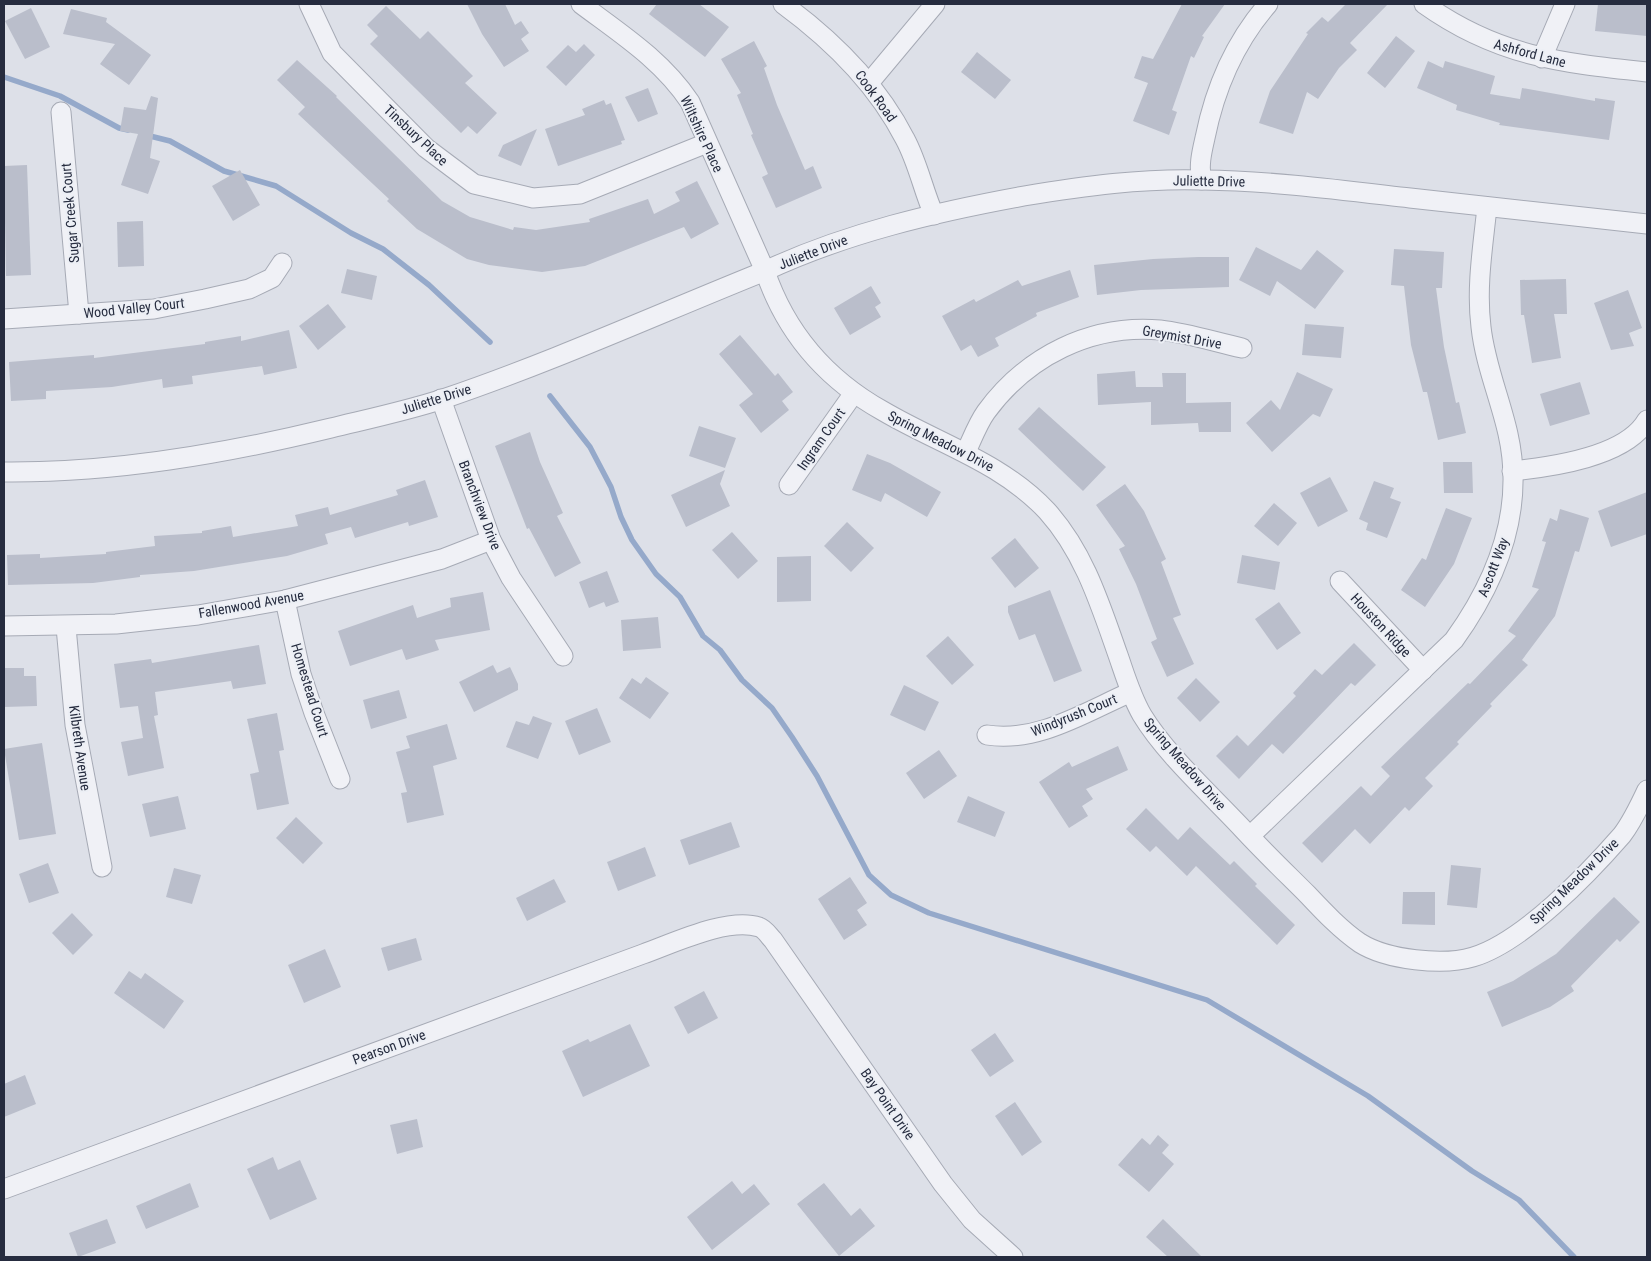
<svg xmlns="http://www.w3.org/2000/svg" width="1651" height="1261" font-family="'Roboto Condensed',sans-serif">
	<rect width="100%" height="100%" fill="#dde0e8"/>
	<g fill="none" stroke-linecap="round" stroke-linejoin="round">
		<!-- stream -->
		<g stroke="#95a9ca" stroke-width="5.5">
			<path d="M4 77 60 96 119 128 128 130"/>
			<path d="M146 135 170 141 224 171 276 186 351 233 383 249 429 285 490 342"/>
			<path d="M550 396 590 447 611 487 621 517 632 540 656 574 680 597 703 636 720 650 742 680 772 708 792 737 817 776 869 875 891 895 929 913 1207 1000 1368 1096 1472 1171 1519 1200 1574 1257"/>
		</g>
	</g>
	<!-- building -->
	<g fill="#babecb">
		<path d="M467 4H505L515 25 521 21 529 33 521 39 529 51 504 67 482 34Z"/>
		<path d="M657 4H699L729 27 705 57 649 14Z"/>
		<path d="M1182 4H1225L1202 36 1204 37 1194 58 1191 56 1172 110 1177 112 1169 135 1133 121 1148 83 1134 78 1142 56 1153 59Z"/>
		<path d="M1346 4H1388L1350 43 1357 50 1339 68 1318 99 1307 92 1293 134 1259 123 1270 91 1308 34 1306 33 1322 17 1328 22Z"/>
		<path d="M1598 4H1647V36L1595 31Z"/>
		<path d="M386 6 420 39 428 31 473 76 465 83 497 113 477 134 468 126 461 133 370 44 378 36 367 25Z"/>
		<path d="M31 8 50 47 25 59 5 21Z"/>
		<path d="M71 9 107 18 106 22 151 55 129 85 100 64 115 44 63 34Z"/>
		<path d="M1396 36 1415 51 1385 88 1367 73Z"/>
		<path d="M754 41 767 66 764 68 777 105 805 170 813 166 822 188 776 208 762 177 768 174 751 135 753 134 737 95 741 93 721 59Z"/>
		<path d="M584 44 595 55 566 86 546 67 568 45 576 52Z"/>
		<path d="M977 52 1011 80 995 99 961 72Z"/>
		<path d="M297 60 337 96 336 97 442 201 470 217 513 230 514 227 536 230 590 222 589 219 648 199 654 214 680 201 675 192 697 181 719 224 691 239 684 227 585 266 542 272 489 265 467 259 417 229 387 201 389 199 298 114 305 107 277 80Z"/>
		<path d="M1428 61 1443 68 1445 61 1495 76 1490 94 1520 99 1522 88 1595 101V98L1615 101 1609 140 1499 125 1500 123 1456 110 1457 105 1417 88Z"/>
		<path d="M648 88 658 114 638 122 625 97Z"/>
		<path d="M151 96 158 98 150 158 160 161 148 194 121 185 138 134 120 131 124 107 146 110Z"/>
		<path d="M604 100 606 105 611 103 625 140 621 141 622 144 558 166 545 129 585 115 582 109Z"/>
		<path d="M537 129 521 166 498 156 503 145Z"/>
		<path d="M27 165 31 275 6 276 4 166Z"/>
		<path d="M240 170 260 205 233 221 212 186Z"/>
		<path d="M143 221 144 266 118 267 117 222Z"/>
		<path d="M1256 247 1301 270 1317 250 1344 271 1315 309 1277 281 1270 296 1239 280Z"/>
		<path d="M1394 249 1444 252 1442 288H1436L1444 347 1456 403 1459 402 1466 433 1438 440 1427 392H1423L1411 345 1404 286 1391 285Z"/>
		<path d="M1198 257H1229V287L1141 290 1097 295 1094 265 1153 259Z"/>
		<path d="M347 269 377 276 372 300 341 293Z"/>
		<path d="M1070 270 1079 297 1036 313 1037 316 995 338 999 346 978 357 971 345 961 351 942 316 974 299 976 302 1018 280 1022 286Z"/>
		<path d="M1566 279 1567 314H1554L1561 358 1532 363 1524 315H1521L1520 280Z"/>
		<path d="M871 286 881 303 875 307 881 317 850 335 834 308Z"/>
		<path d="M1628 290 1642 328 1629 333 1634 346 1611 350 1594 303Z"/>
		<path d="M328 304 346 327 318 350 299 326Z"/>
		<path d="M1305 324 1344 327 1341 358 1302 355Z"/>
		<path d="M289 330 297 368 264 375 262 366 192 376 193 384 163 388 162 379 112 387 46 391V399L11 401 9 362 94 355V358L205 344V342L241 336V341Z"/>
		<path d="M740 335 775 376 778 373 793 392 782 401 789 410 761 433 739 405 753 394 719 354Z"/>
		<path d="M1135 371 1136 387H1163L1162 373H1186V403L1231 402V432H1199L1198 423 1151 425V402L1098 405 1097 374Z"/>
		<path d="M1297 372 1333 389 1320 417 1313 414 1272 452 1246 423 1271 400 1280 410Z"/>
		<path d="M1580 382 1590 414 1550 426 1540 394Z"/>
		<path d="M1039 407 1106 467 1083 491 1018 429Z"/>
		<path d="M699 426 736 438 725 468 689 456Z"/>
		<path d="M530 432 540 462 563 513 557 516 581 563 555 577 529 528 527 529 495 446Z"/>
		<path d="M867 454 890 463 941 492 927 517 885 493 881 502 852 490Z"/>
		<path d="M1443 462H1472L1473 493H1444Z"/>
		<path d="M725 470 720 484 730 506 686 527 671 495Z"/>
		<path d="M1330 477 1348 511 1318 527 1300 493Z"/>
		<path d="M425 480 438 517 409 526 408 522 355 538 351 527 325 534 328 544 287 556 194 571 140 575V577L93 583 8 585 7 555 40 554V558L106 554V552L155 546 154 536 202 533V531L231 526 233 537 298 526 295 515 328 507 330 515 398 495 396 490Z"/>
		<path d="M1374 481 1394 488 1390 498 1401 502 1387 538 1366 530 1368 523 1359 519Z"/>
		<path d="M1125 484 1144 511 1166 559 1161 562 1181 615 1173 618 1194 664 1167 677 1151 642 1157 639 1136 584 1119 549 1125 546 1096 505Z"/>
		<path d="M1647 492V534L1611 547 1598 511Z"/>
		<path d="M1274 503 1297 523 1278 546 1254 526Z"/>
		<path d="M1446 508 1472 518 1454 564 1425 607 1401 590 1422 558 1426 560Z"/>
		<path d="M1560 509 1589 518 1579 552 1575 551 1555 616 1522 660 1528 665 1490 704 1492 706 1457 742 1459 744 1425 778 1433 786 1409 811 1405 807 1370 844 1355 829 1322 863 1302 843 1361 786 1371 796 1390 776 1381 767 1468 683 1470 684 1516 636 1508 631 1539 589 1532 587 1546 542 1542 541 1550 518 1557 521Z"/>
		<path d="M847 522 874 548 851 572 824 546Z"/>
		<path d="M732 532 758 561 738 579 712 550Z"/>
		<path d="M1015 538 1039 568 1015 588 991 558Z"/>
		<path d="M1242 555 1280 562 1275 590 1237 583Z"/>
		<path d="M811 556V601L777 602V557Z"/>
		<path d="M607 571 619 602 606 607 604 602 589 608 579 582Z"/>
		<path d="M1050 590 1082 671 1054 682 1035 634 1019 640 1008 612V606Z"/>
		<path d="M483 592 490 630 435 640 439 650 406 660 402 649 350 666 338 631 413 605 417 618 451 607 450 598Z"/>
		<path d="M1279 602 1301 633 1277 650 1255 619Z"/>
		<path d="M658 617 661 648 623 651 621 620Z"/>
		<path d="M948 636 974 665 952 685 926 656Z"/>
		<path d="M1354 643 1376 665 1355 686 1351 683 1283 754 1272 744 1239 779 1216 756 1237 735 1248 746 1296 696 1293 693 1315 669 1322 675Z"/>
		<path d="M259 645 266 684 233 689 231 681 155 692 158 715 154 716 164 768 128 776 121 742 143 738 138 706 120 708 114 664 151 659 152 663Z"/>
		<path d="M493 665 497 673 510 667 518 684V690L474 712 459 682Z"/>
		<path d="M4 668H24V676H36L37 706 4 707Z"/>
		<path d="M646 677 669 693 650 719 619 698 632 678 641 684Z"/>
		<path d="M1196 678 1220 702 1200 722 1177 698Z"/>
		<path d="M904 685 939 702 925 731 890 715Z"/>
		<path d="M399 690 407 718 371 729 363 700Z"/>
		<path d="M597 708 611 742 579 755 565 721Z"/>
		<path d="M277 713 284 750 279 751 289 804 257 810 250 774 259 772 247 719Z"/>
		<path d="M533 716 552 723 538 759 506 747 516 721 529 725Z"/>
		<path d="M447 724 457 759 433 766 444 815 407 823 401 793 407 792 396 752 410 748 406 736Z"/>
		<path d="M42 743 56 834 19 840 4 749Z"/>
		<path d="M1118 746 1128 770 1086 789 1093 799 1082 806 1088 816 1069 828 1039 782 1069 762 1072 767Z"/>
		<path d="M939 750 957 776 924 799 906 773Z"/>
		<path d="M178 796 186 829 150 837 142 804Z"/>
		<path d="M968 796 1005 812 995 837 957 822Z"/>
		<path d="M1146 808 1178 840 1190 827 1230 865 1234 861 1257 884 1255 886 1295 925 1277 945 1196 866 1187 876 1156 846 1150 852 1126 829Z"/>
		<path d="M296 817 323 843 303 864 276 838Z"/>
		<path d="M731 822 740 847 689 865 680 840Z"/>
		<path d="M645 847 656 876 618 891 607 862Z"/>
		<path d="M48 863 59 893 29 903 19 874Z"/>
		<path d="M1451 865 1481 868 1477 908 1447 905Z"/>
		<path d="M174 868 201 875 192 904 166 897Z"/>
		<path d="M850 877 867 903 857 910 867 925 844 940 818 899Z"/>
		<path d="M554 879 566 902 527 921 516 898Z"/>
		<path d="M1403 892H1435V925L1402 924Z"/>
		<path d="M1614 897 1640 922 1620 942 1617 939 1571 986 1574 991 1550 1007 1502 1027 1487 992 1513 981 1556 954Z"/>
		<path d="M72 913 93 935 73 955 52 933Z"/>
		<path d="M416 938 422 960 388 971 381 948Z"/>
		<path d="M325 949 341 987 304 1003 288 965Z"/>
		<path d="M129 971 141 979 145 973 184 1001 164 1029 114 993Z"/>
		<path d="M704 991 718 1018 688 1034 674 1007Z"/>
		<path d="M630 1024 650 1066 583 1097 562 1051 588 1039 590 1042Z"/>
		<path d="M995 1033 1014 1061 990 1077 971 1050Z"/>
		<path d="M25 1075 36 1104 4 1117V1084Z"/>
		<path d="M1015 1102 1042 1142 1022 1156 995 1116Z"/>
		<path d="M417 1119 423 1147 397 1154 390 1125Z"/>
		<path d="M1158 1135 1169 1145 1162 1153 1174 1164 1149 1192 1118 1165 1142 1138 1150 1145Z"/>
		<path d="M273 1157 278 1170 300 1160 317 1199 270 1220 247 1169Z"/>
		<path d="M732 1181 742 1194 754 1184 770 1204 712 1250 687 1217Z"/>
		<path d="M190 1183 199 1207 146 1229 136 1206Z"/>
		<path d="M824 1183 851 1216 860 1208 875 1226 839 1256 797 1204Z"/>
		<path d="M107 1219 116 1243 78 1257 69 1233Z"/>
		<path d="M1163 1219 1202 1257H1168L1146 1237Z"/>
	</g>
	<g fill="none" stroke-linecap="round" stroke-linejoin="round">
		<!-- minor casing -->
		<g stroke="#a6aab5" stroke-width="21">
			<g id="minor">
				<path d="M309 4 332 53 426 148 474 184 533 198 580 194 707 143"/>
				<path d="M581 4C621 34 662 60 690 102L765 271C786 333 826 379 883 411 939 444 1001 462 1047 511 1084 552 1100 604 1118 655 1125 675 1131 696 1142 715 1165 753 1209 793 1240 826 1262 850 1285 872 1308 895 1324 912 1341 930 1360 943 1387 960 1443 966 1473 957 1523 942 1588 874 1622 835 1632 822 1640 805 1647 790"/>
				<path d="M783 4C832 40 877 84 905 139 918 163 923 190 934 215"/>
				<path d="M1424 4C1497 56 1560 63 1647 72"/>
				<path d="M1542 58 1565 4"/>
				<path d="M869 83 935 4"/>
				<path d="M61 112 79 314"/>
				<path d="M1202 180C1198 167 1202 151 1205 138 1215 88 1235 42 1268 4"/>
				<path d="M4 319 154 309 205 299 249 289 272 278 282 263"/>
				<path d="M441 399 491 540 511 578 563 656"/>
				<path d="M966 452C972 439 978 423 986 412 1027 356 1091 324 1160 330 1187 333 1215 342 1242 348"/>
				<path d="M1512 471C1551 467 1626 457 1647 420"/>
				<path d="M4 472C114 473 224 454 331 428 368 419 406 411 443 399 552 362 658 314 765 271 846 233 936 212 1024 196 1084 186 1143 178 1203 180 1273 181 1341 190 1410 198 1489 207 1568 216 1647 224"/>
				<path d="M789 485 854 393"/>
				<path d="M1340 581 1423 670"/>
				<path d="M285 600 301 674 314 713 340 779"/>
				<path d="M4 626 116 624 198 615 285 600 442 559 491 540"/>
				<path d="M66 627 75 725 102 867"/>
				<path d="M987 735C1038 743 1085 712 1131 692"/>
				<path d="M1250 836 1454 640C1498 579 1525 510 1508 434 1500 398 1485 364 1481 327 1476 287 1483 246 1487 207"/>
				<path d="M4 1189 643 954C674 943 727 917 759 927 765 929 769 936 773 940L943 1184 972 1220 1013 1257"/>
			</g>
		</g>
		<!-- minor -->
		<use href="#minor" stroke="#f0f1f6" stroke-width="19"/>
	</g>
	<g text-anchor="middle" stroke-width="4" stroke-linejoin="round" paint-order="stroke">
		<!-- street labels -->
		<g font-size="14" fill="#262c3f" stroke="#eceff5">
			<text transform="translate(1530 53) rotate(15)" y="5">Ashford Lane</text>
			<text transform="translate(876 96) rotate(54)" y="5">Cook Road</text>
			<text transform="translate(702 134) rotate(65)" y="5">Wiltshire Place</text>
			<text transform="translate(416 135) rotate(43)" y="5">Tinsbury Place</text>
			<text transform="translate(1209 181) rotate(1)" y="5">Juliette Drive</text>
			<text transform="translate(70 213) rotate(-95)" y="5">Sugar Creek Court</text>
			<text transform="translate(813 252) rotate(-21)" y="5">Juliette Drive</text>
			<text transform="translate(134 308) rotate(-6)" y="5">Wood Valley Court</text>
			<text transform="translate(1182 337) rotate(10)" y="5">Greymist Drive</text>
			<text transform="translate(436 399) rotate(-17)" y="5">Juliette Drive</text>
			<text transform="translate(821 439) rotate(-55)" y="5">Ingram Court</text>
			<text transform="translate(941 441) rotate(27)" y="5">Spring Meadow Drive</text>
			<text transform="translate(480 505) rotate(69)" y="5">Branchview Drive</text>
			<text transform="translate(1493 567) rotate(-69)" y="5">Ascott Way</text>
			<text transform="translate(251 604) rotate(-10)" y="5">Fallenwood Avenue</text>
			<text transform="translate(1381 625) rotate(47)" y="5">Houston Ridge</text>
			<text transform="translate(310 690) rotate(73)" y="5">Homestead Court</text>
			<text transform="translate(1074 715) rotate(-22)" y="5">Windyrush Court</text>
			<text transform="translate(80 748) rotate(82)" y="5">Kilbreth Avenue</text>
			<text transform="translate(1185 764) rotate(49)" y="5">Spring Meadow Drive</text>
			<text transform="translate(1574 881) rotate(-44)" y="5">Spring Meadow Drive</text>
			<text transform="translate(389 1047) rotate(-20)" y="5">Pearson Drive</text>
			<text transform="translate(888 1104) rotate(55)" y="5">Bay Point Drive</text>
		</g>
	</g>
	<!-- border -->
	<rect width="1651" height="1261" fill="none" stroke="#262c3f" stroke-width="10"/>
</svg>
